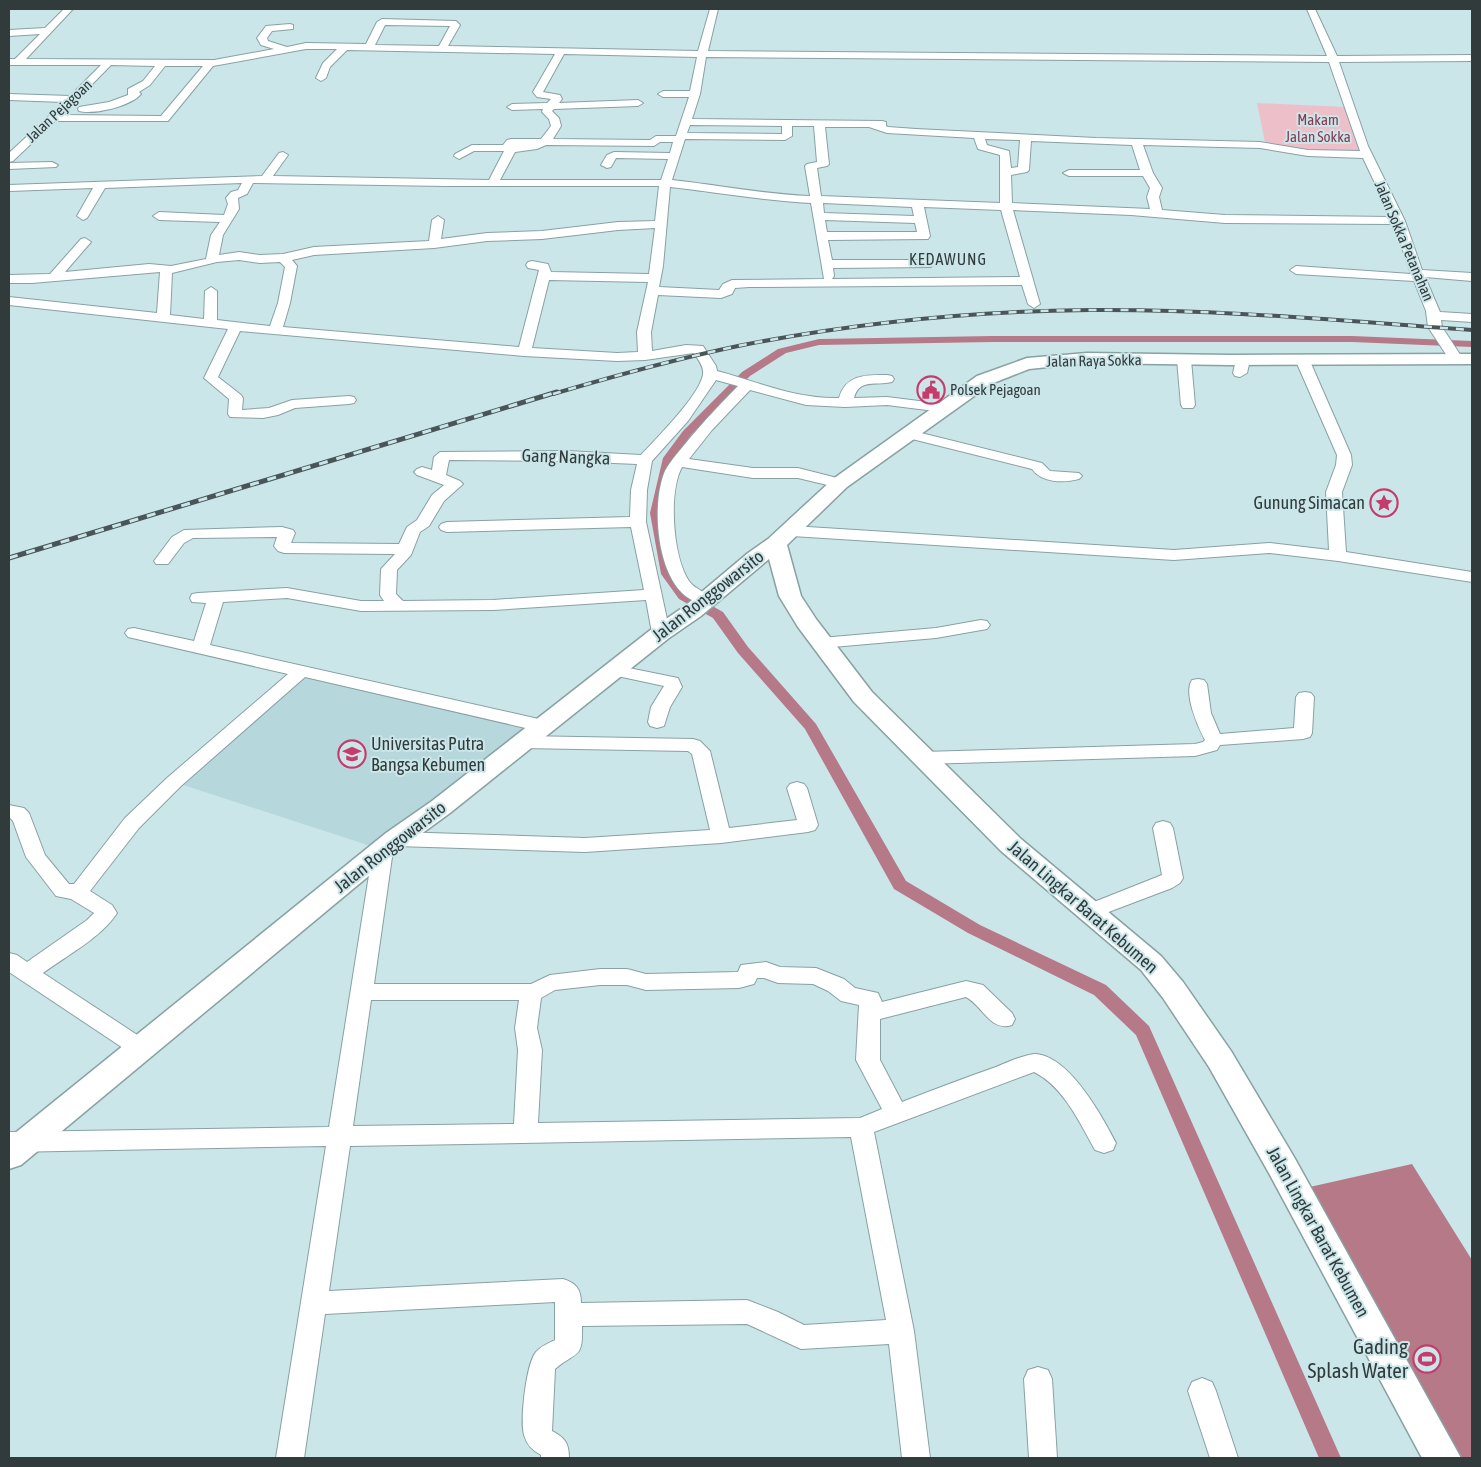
<svg xmlns="http://www.w3.org/2000/svg" width="1481" height="1467" font-family="'Asap Condensed',sans-serif">
	<rect width="100%" height="100%" fill="#cbe6e9"/>
	<!-- built -->
	<path fill="#b6d8dc" d="M291 674 534 726 383 850 174 782Z"/>
	<!-- green -->
	<path fill="#edbfc9" d="M1257 103 1346 107 1360 152 1300 150 1265 142Z"/>
	<!-- water -->
	<path fill="#b67988" d="M1412 1164 1472 1260V1458H1442L1283 1193Z"/>
	<g fill="none" stroke-linecap="round" stroke-linejoin="round">
		<!-- canal -->
		<path fill="#b67988" fill-rule="evenodd" d="M992 336H1352L1472 341V347L1352 342H992L819 345 786 353 750 376 691 435 675 458 662 513 675 574 689 593 723 612 748 647 816 724 906 881 980 925 1106 985 1149 1026 1341 1458H1319L1136 1035 1094 995 968 933 894 889 805 729 738 653 713 618 679 599 661 574 650 513 663 458 683 431 742 372 778 349 819 339Z"/>
		<!-- minor casing -->
		<g stroke="#88a1a3" stroke-width="2">
			<g id="minor">
				<path d="M64 9H73L26 59 214 60 274 49 261 45 257 38 266 26 290 24 293 25V29L272 31 267 38 268 41 287 47 306 43 366 44 377 22 382 19 456 21 460 25 448 46 698 51 710 9H718L708 51 1327 56 1307 9H1315L1337 56 1472 55V61L1339 62 1368 146 1405 221 1422 270 1472 273V281L1425 277 1440 312 1472 314V322L1441 320 1442 327 1463 359 1456 363 1451 362 1428 327 1426 311 1414 281 1296 274 1290 270 1296 266 1411 274 1394 224 1225 223 1131 215 1013 210 1040 304 1034 308 1028 304 1022 285 749 287 735 288 732 294 721 298 658 295 651 332 652 351 686 345 703 346 716 366 717 371C759 382 794 399 839 398 846 374 866 375 887 375L892 376 894 379 892 382C876 386 859 378 854 398L887 397 943 404 948 405 950 408 948 411 943 412 887 405 845 407 806 405 750 390 712 430 689 459 753 468H798L845 480 848 483 845 486 840 488 798 478H753L682 467C668 493 673 557 689 581 695 590 708 592 713 600L711 604C703 606 697 603 690 599 656 579 651 503 665 471 668 465 672 460 676 455 695 431 716 408 738 386L716 380 688 421 652 461 647 490 646 522 670 633 667 637 661 638 655 637 652 633 646 600 493 610 361 611 287 598 223 602 210 645 543 720 550 722 552 726 550 730 543 732 305 677 181 786 139 828 90 891 112 905 117 913C102 937 66 956 43 973L148 1042 151 1048 148 1054 140 1057 132 1054 9 972V953L17 955 27 962 87 920 94 913 71 899 56 896 26 857 13 821 9 817V805L24 808 29 813 45 855 69 884H74L125 818 167 778 288 674 128 637 125 633 128 629 134 628 194 641 206 603 192 602 190 598 192 594 198 593 287 588 361 601H384L380 595 381 569 395 554 284 553 278 551 274 546 277 537 193 538 184 543 168 564H156L154 561 172 537 184 530 282 527 293 530 295 533 291 543 399 544 407 527 417 520 432 495 444 485 417 475 414 472 417 469 422 467 432 470 434 457 440 452 567 451 641 455C655 440 701 394 703 374 704 366 698 360 694 353L645 360 617 361 524 356 240 331 218 377 241 395 243 398 242 410 269 408 292 400 349 396 354 397 356 400 354 403 349 404 295 408 278 415 263 418 230 417 228 414 229 399 204 378 228 329 9 305V297L157 313 160 272 32 283H9V275L50 274 81 239 85 238 91 242 65 272 149 264 171 266 206 259 211 235 220 222 159 220 153 216 159 212 224 215 228 204 226 198 231 192 238 190 242 183 105 188 87 218 83 220 77 216 93 188 9 191V185L262 176 279 153 283 152 288 155 273 176 489 180 504 151H474L459 159 454 156 455 154 472 145H503L507 140 511 139H541L551 126 549 119 542 112 543 109 512 110 507 107 512 104 547 103 551 99 537 97 533 92 555 54 347 50 330 67 326 78 321 81 316 78 323 63 337 49H306L213 66 168 121H55L13 161 9 162V153L64 102 9 100V94L70 96 101 65H9V59H15L40 34 9 36V30L45 28ZM385 25 450 26 439 46 375 45ZM564 54 697 57 690 91H663L658 94 663 97H689L676 136H656L650 140 553 139 561 126 559 118 552 111 554 109 638 106 643 103 638 100 559 103 562 99 560 95 543 92ZM706 57 1329 62 1360 151 1308 150 1260 142 1096 138 916 129 888 127 886 126V122L882 121 692 119 700 94ZM111 65 155 66 143 81 128 89V95L109 102 79 107 78 109 79 111C95 115 131 106 141 94L139 92 150 85 165 66H203L161 116 62 115ZM690 125 782 126V134L687 133ZM792 126H814L817 162 807 164 805 166 810 196C763 194 718 185 672 180L685 139 785 140 792 136ZM825 127H869L887 133 974 138 978 149 1000 155V203L821 196 817 168 827 166 829 164ZM985 139 1020 140 1018 167 1011 168 1009 151 987 145ZM1031 141 1132 145 1140 170H1069L1063 173 1069 176H1143L1150 188 1147 197 1150 209 1012 203 1011 175 1027 172 1029 170ZM660 142H673L670 153 614 152 607 155 601 165 607 168 611 167 616 158 668 159 661 180H500L515 152 537 149 546 145 654 146ZM1143 145 1260 148 1308 156 1363 158 1391 217 1225 215 1162 210 1159 197 1162 188 1153 173ZM253 183 446 186H659L655 221 618 222 542 231 487 233 441 239 444 220 438 216 432 220 429 241 314 247 283 254 260 255 239 252 219 255 223 235 239 209 238 198 247 194ZM670 187C717 192 764 201 811 203L824 279 732 280 723 284 719 290 659 287 663 266ZM823 203 912 207 914 216 824 213ZM924 207 1001 210 1020 277 832 279 834 276 833 268 931 267 933 264 931 261 927 260H832L828 240 928 239 930 236ZM825 220 915 223 917 232H827ZM655 228 649 274 551 272 548 264 532 261 528 262 526 265 528 268 539 270 519 347 283 327 290 303 297 266 292 260 314 255 434 248 487 241 542 239 618 230ZM239 260 260 263 280 262 285 267 278 303 270 326 217 320V291L211 287 205 291 204 319 170 315 172 273 217 262ZM549 280 648 282 637 332 638 352 617 353 532 348ZM449 460 567 461 637 464 631 490 630 517 447 522 441 524 439 527 441 530 447 532 631 527 644 590 493 600 403 601 396 594 397 570 411 555 420 532 429 526 444 501 463 484 460 481 446 475Z"/>
				<path d="M52 162 58 165 56 167 9 169V163Z"/>
				<path d="M1302 355 1309 359 1351 455 1352 465 1342 492 1346 552 1472 572V582L1338 561 1269 553 1174 560 792 536 786 534 784 531 786 528 792 526 1174 550 1269 543 1329 550 1326 492 1336 465 1337 455 1295 359Z"/>
				<path d="M1184 356 1191 360 1195 405 1193 408H1183L1181 405 1177 360Z"/>
				<path d="M1243 356 1250 360 1247 373 1240 377 1235 376 1233 373 1236 360Z"/>
				<path d="M909 430 1042 463 1050 471 1079 473 1082 476 1079 479C1063 483 1042 483 1032 469L904 437 902 434 904 431Z"/>
				<path d="M981 620 987 621 990 625 987 629 936 638 821 648 815 647 812 643 815 639 821 638 936 628Z"/>
				<path d="M614 665 678 678 682 687 670 707 664 726 657 728 650 726 648 722 651 707 664 686 608 674 605 670 608 666Z"/>
				<path d="M1198 679 1204 680 1207 684 1211 713 1220 734 1294 728 1296 697 1299 693 1305 692 1311 693 1314 697 1312 733 1310 737 1303 739 1220 745 1217 750 1195 756 923 764 916 762 913 758 916 754 923 752 1195 744 1203 742 1205 740C1198 727 1183 693 1192 680Z"/>
				<path d="M522 736 693 739 700 741 710 751 729 828 797 820 787 788 790 784 797 782 804 784 807 788 818 825 815 830 808 832 721 843 585 852 396 846 389 844 386 839 389 834 396 832 585 838 710 830 692 754 688 751 522 748 515 746 513 742 515 738Z"/>
				<path d="M1163 821 1170 823 1173 828 1183 878 1180 883 1172 888 1098 916 1091 918 1084 916 1080 911 1084 906 1162 875 1153 828 1156 823Z"/>
				<path d="M383 843 390 845 393 850 374 984H531L550 975 600 969H627L646 974 738 972 741 965 766 962 780 967 816 968 844 979 855 988 878 993 882 1002 966 981 983 985 1012 1013 1015 1019 1012 1025C990 1032 983 1006 966 997L880 1019V1060L902 1102C933 1090 964 1078 996 1067 1005 1063 1026 1054 1036 1054 1070 1057 1102 1116 1116 1143L1113 1150 1104 1153 1095 1150C1080 1123 1063 1086 1034 1072L874 1132 914 1331 930 1458H902L889 1344 801 1349 747 1324 582 1326C583 1360 577 1350 555 1369L552 1431C565 1438 569 1443 569 1458H541V1455C532 1450 527 1445 524 1435 520 1420 526 1364 536 1352 541 1346 549 1343 555 1340V1302L325 1314 304 1458H276L326 1146 9 1152V1132L329 1127 373 850 376 845ZM757 978H764L778 983 813 984 828 991 841 1001 859 1005 856 1060 882 1109 860 1118 538 1123 542 1050 537 1028 541 998 555 990 600 985H627L646 990 739 988 754 984ZM371 1000H519L515 1028 518 1050 514 1124 353 1126ZM851 1137 886 1320 804 1325 778 1312 747 1300 581 1303C581 1289 576 1283 563 1279L329 1291 350 1146Z"/>
				<path d="M1038 1367 1048 1370 1052 1379 1057 1458H1029L1024 1379 1028 1370Z"/>
				<path d="M1202 1378 1212 1382 1216 1391 1238 1458H1210L1188 1391 1192 1382Z"/>
			</g>
		</g>
		<!-- major casing -->
		<g stroke="#88a1a3" stroke-width="3">
			<path id="major" d="M1087 353 1230 355 1472 354V364L1230 365 1087 363 1029 369 991 384 847 487 787 545 801 596 816 619 872 692 1021 839 1161 956 1183 982 1231 1051 1294 1157 1461 1458H1422L1270 1175 1209 1067 1163 998 1141 970 1001 851 854 702 798 627 779 596 769 559 701 616 669 638 450 813 406 845 21 1165 9 1169V1138L386 833 432 801 653 628 685 606 748 553 768 539 833 479 977 376 1027 358Z"/>
		</g>
		<!-- minor -->
		<use href="#minor" fill="#fff" fill-rule="evenodd"/>
		<!-- major -->
		<use href="#major" fill="#fff" fill-rule="evenodd"/>
		<!-- rail-far1 casing -->
		<g stroke="#495557" stroke-width="4">
			<path id="rail-far1" d="M553 394C614 376 676 359 738 346 854 323 973 311 1090 310 1218 309 1345 321 1472 330"/>
		</g>
		<!-- rail casing -->
		<g stroke="#495557" stroke-width="5">
			<path id="rail" d="M9 558 557 392"/>
		</g>
		<!-- rail-far1 -->
		<use href="#rail-far1" stroke="#cbe6e9" stroke-width="2.5" stroke-dasharray="8" stroke-linecap="butt"/>
		<!-- rail -->
		<use href="#rail" stroke="#cbe6e9" stroke-width="3" stroke-dasharray="9" stroke-linecap="butt"/>
	</g>
	<!-- icons -->
	<defs>
		<g id="civic-ring" transform="scale(1.4375)"><circle r="9.5" fill="#cbe6e9" stroke="#c73b6c" stroke-width="1.5"/><path d="M-.6-6.5H3V-4.5H.6V-3L4-1V1h2V6H-6V1h2V-1L-.6-3ZM-1.2 2.5V6h2.4V2.5Z" fill="#c73b6c"/></g>
		<g id="sight-ring" transform="scale(1.4375)"><circle r="9.5" fill="#cbe6e9" stroke="#c73b6c" stroke-width="1.5"/><path d="M0-6L1.8-2.2L6-1.7L2.9 1.2L3.7 5.4L0 3.3L-3.7 5.4L-2.9 1.2L-6-1.7L-1.8-2.2Z" fill="#c73b6c"/></g>
		<g id="university-ring" transform="scale(1.4375)"><circle r="9.5" fill="#cbe6e9" stroke="#c73b6c" stroke-width="1.5"/><path d="M0-5L7-2L0 1L-7-2ZM-4 1L0 2.5L4 1V4Q0 6-4 4Z" fill="#c73b6c"/></g>
		<g id="stadium-ring" transform="scale(1.4375)"><circle r="9.5" fill="#cbe6e9" stroke="#c73b6c" stroke-width="1.5"/><path d="M0-5a6.5 5 0 1 0 0 10a6.5 5 0 1 0 0-10ZM-3.5-1.8h7v3.6h-7Z" fill="#c73b6c"/></g>
	</defs>
	<g fill-rule="evenodd">
		<use href="#civic-ring" x="931" y="390"/>
		<use href="#sight-ring" x="1384" y="503"/>
		<use href="#university-ring" x="352" y="754"/>
		<use href="#stadium-ring" x="1427" y="1359"/>
	</g>
	<g text-anchor="middle" stroke-width="4" stroke-linejoin="round" paint-order="stroke">
		<!-- far-street labels -->
		<g font-size="15" fill="#313b3c" stroke="#cbe6e9">
			<text transform="translate(59 111) rotate(-43)" y="5">Jalan Pejagoan</text>
			<text transform="translate(1404 241) rotate(67)" y="5">Jalan Sokka Petanahan</text>
			<text transform="translate(1094 361) rotate(-1)" y="5">Jalan Raya Sokka</text>
		</g>
		<!-- far-park labels -->
		<g font-size="15" fill="#873a51" stroke="#cbe6e9">
			<text x="1318" y="125">Makam<tspan x="1318" dy="17">Jalan Sokka</tspan></text>
		</g>
		<!-- far-poi labels -->
		<g font-size="15" fill="#313b3c" stroke="#cbe6e9" text-anchor="start">
			<text x="950" y="395">Polsek Pejagoan</text>
		</g>
		<!-- far-quarter labels -->
		<g font-size="16" letter-spacing="1" fill="#313b3c" stroke="#cbe6e9">
			<text x="948" y="265">KEDAWUNG</text>
		</g>
		<!-- street labels -->
		<g font-size="18" fill="#313b3c" stroke="#cbe6e9">
			<text transform="translate(566 457) rotate(2)" y="6">Gang Nangka</text>
			<text transform="translate(708 596) rotate(-38)" y="6">Jalan Ronggowarsito</text>
			<text transform="translate(390 847) rotate(-38)" y="6">Jalan Ronggowarsito</text>
			<text transform="translate(1083 907) rotate(41)" y="6">Jalan Lingkar Barat Kebumen</text>
			<text transform="translate(1318 1232) rotate(61)" y="6">Jalan Lingkar Barat Kebumen</text>
		</g>
		<!-- poi labels -->
		<g font-size="18" fill="#313b3c" stroke="#cbe6e9" text-anchor="end">
			<text x="1365" y="509">Gunung Simacan</text>
			<text x="371" y="750" text-anchor="start">Universitas Putra<tspan x="371" dy="21">Bangsa Kebumen</tspan></text>
		</g>
		<!-- near-poi labels -->
		<g font-size="21" fill="#313b3c" stroke="#cbe6e9" text-anchor="end">
			<text x="1408" y="1354">Gading<tspan x="1408" dy="24">Splash Water</tspan></text>
		</g>
	</g>
	<!-- border -->
	<rect width="1481" height="1467" fill="none" stroke="#313b3c" stroke-width="20"/>
</svg>
